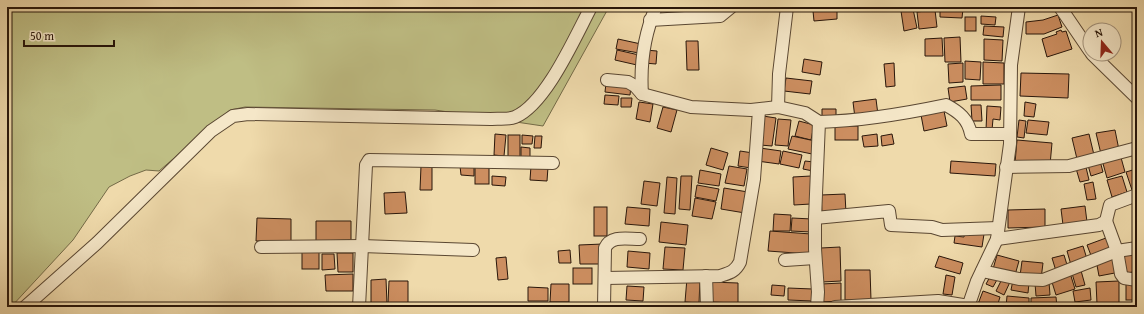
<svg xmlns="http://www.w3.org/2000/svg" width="1144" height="314" font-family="'Gentium Book Plus',serif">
	<rect width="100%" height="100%" fill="#efdaab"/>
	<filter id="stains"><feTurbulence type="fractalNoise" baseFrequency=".005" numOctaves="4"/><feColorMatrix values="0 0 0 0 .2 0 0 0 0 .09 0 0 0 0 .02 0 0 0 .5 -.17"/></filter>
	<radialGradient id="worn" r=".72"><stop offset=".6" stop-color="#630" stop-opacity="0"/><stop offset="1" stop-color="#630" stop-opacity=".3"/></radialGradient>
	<!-- green -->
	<path fill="#bfbe84" stroke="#746a47" d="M7 7H609L543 126 435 110 245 107 230 110 159 171 146 170 130 176 109 187 73 240 11 307H7Z"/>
	<!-- building -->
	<g fill="#cc8e60" stroke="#29160a">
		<path d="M940 8 963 9 962 18 940 17Z"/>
		<path d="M837 9V19L814 21 813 11Z"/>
		<path d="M913 9 917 28 904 31 901 11Z"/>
		<path d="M935 10 937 27 919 29 917 12Z"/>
		<path d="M1058 15 1062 27 1044 34H1026V22L1043 20Z"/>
		<path d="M981 16 996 17 995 25 981 24Z"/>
		<rect x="965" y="17" width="11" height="14"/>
		<path d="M984 26 1004 27 1003 37 983 35Z"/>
		<path d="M1061 30 1062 32 1066 31 1072 49 1047 57 1042 39 1057 34 1056 32Z"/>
		<path d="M960 37 961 62H945L944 38Z"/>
		<path d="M942 38 943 56H925V39Z"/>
		<path d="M618 39 641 44 639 53 616 49Z"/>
		<path d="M984 39 1003 40 1002 61 984 60Z"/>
		<path d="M686 41H698L699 70H687Z"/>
		<path d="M617 50 639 55 637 65 615 60Z"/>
		<path d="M645 50 657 51 656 64 644 63Z"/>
		<path d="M804 59 822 62 820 75 802 72Z"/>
		<path d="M965 61 981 62 980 80 965 79Z"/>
		<path d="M983 62 1004 63V84H983Z"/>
		<path d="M894 63 895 86 886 87 884 64Z"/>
		<path d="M963 63V82L949 83 948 64Z"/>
		<path d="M1021 73 1069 74 1068 98 1020 96Z"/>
		<path d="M786 78 812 81 810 94 784 91Z"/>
		<path d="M606 83 631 86 630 95 605 92Z"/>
		<path d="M1001 85V100H971V86Z"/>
		<path d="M965 86 967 99 950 102 948 88Z"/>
		<path d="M605 95 619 96 618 105 604 104Z"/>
		<path d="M621 98H632L631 107H621Z"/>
		<path d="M876 99 878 115 855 118 853 102Z"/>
		<path d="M639 102 653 104 650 122 636 119Z"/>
		<path d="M1025 102 1036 104 1034 117 1024 116Z"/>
		<path d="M971 105H981L982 121H972Z"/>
		<path d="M987 106 1001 107 1000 120 993 119 992 130H986Z"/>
		<path d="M663 107 677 110 671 132 657 128Z"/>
		<path d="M822 109H836V119L822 120Z"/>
		<path d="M944 111 947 126 924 131 921 115Z"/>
		<path d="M763 116 776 118 772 146 760 145Z"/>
		<path d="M778 119 791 120 788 146 775 145Z"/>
		<path d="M1019 120 1026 121 1024 138 1017 137Z"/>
		<path d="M1028 120 1049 122 1047 135 1026 133Z"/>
		<path d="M799 121 814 125 811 140 795 136Z"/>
		<rect x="835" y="126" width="23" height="14"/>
		<path d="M1115 130 1119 150 1101 154 1096 133Z"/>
		<path d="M495 134 506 135 504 156 494 155Z"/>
		<path d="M877 134 878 146 864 147 862 136Z"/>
		<path d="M892 134 894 144 882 146 881 136Z"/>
		<path d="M1089 134 1094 155 1077 159 1072 138Z"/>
		<rect x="508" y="135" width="12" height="24"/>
		<path d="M522 135 533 136 532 144H522Z"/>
		<path d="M535 136H542L541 148H534Z"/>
		<path d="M792 136 815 141 812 154 788 149Z"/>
		<path d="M1017 140 1052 143 1050 165 1015 163Z"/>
		<path d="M521 147 530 148V158H521Z"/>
		<path d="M711 148 728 153 723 170 706 165Z"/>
		<path d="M760 148 781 151 779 164 757 161Z"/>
		<path d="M740 151 753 153 751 168 738 166Z"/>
		<path d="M783 151 802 155 799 168 780 164Z"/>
		<path d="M1120 154 1125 172 1107 178 1102 160Z"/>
		<path d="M805 161 814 162 813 171 803 169Z"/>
		<path d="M951 161 996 164 995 176 950 173Z"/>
		<path d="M1100 161 1103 172 1091 176 1088 165Z"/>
		<path d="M1085 163 1089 180 1080 182 1075 165Z"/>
		<path d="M421 166H432V190H420Z"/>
		<path d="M460 166H474V176L461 175Z"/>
		<rect x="475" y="166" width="14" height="18"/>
		<path d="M531 166 548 167 547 181 530 180Z"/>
		<path d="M729 166 747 169 744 186 725 183Z"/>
		<path d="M1136 169 1137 189 1132 190 1126 172Z"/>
		<path d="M700 170 721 174 719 186 698 183Z"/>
		<path d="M492 176 506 177 505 186 492 185Z"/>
		<path d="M681 176H692L690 210 679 209Z"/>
		<path d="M811 176V204L794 205 793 177Z"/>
		<path d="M1122 176 1127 192 1112 197 1107 180Z"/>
		<path d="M667 177 677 178 675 214 664 213Z"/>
		<path d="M644 181 660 183 657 206 641 204Z"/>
		<path d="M1093 182 1096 199 1087 200 1084 184Z"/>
		<path d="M697 185 719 189 716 201 695 197Z"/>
		<path d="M724 188 748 192 745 213 721 209Z"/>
		<path d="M405 192 407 213 385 214 384 193Z"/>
		<path d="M845 194 846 213 822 214 821 195Z"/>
		<path d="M695 198 716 202 712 219 692 216Z"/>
		<path d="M1085 206 1087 222 1063 225 1061 209Z"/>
		<rect x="594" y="207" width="13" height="29"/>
		<path d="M627 207 650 209 649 226 625 224Z"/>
		<path d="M1045 209V227L1008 228V210Z"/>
		<path d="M1134 213H1137V227Z"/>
		<path d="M774 214 791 215 790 231H773Z"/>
		<path d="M257 218 291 219V241H256Z"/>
		<path d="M792 218 812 219 811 232 791 231Z"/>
		<path d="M316 221H351V240L316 241Z"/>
		<path d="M661 222 688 225 686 245 659 242Z"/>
		<path d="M770 231 811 234 809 254 768 251Z"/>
		<path d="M965 231 984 234 982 247 954 243 955 236 964 237Z"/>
		<path d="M1106 238 1111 251 1092 258 1087 245Z"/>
		<path d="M603 244V264H580L579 245Z"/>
		<path d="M1083 246 1087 259 1071 265 1067 251Z"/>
		<path d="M665 247 685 248 683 270 663 269Z"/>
		<path d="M840 247 841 281 822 282 821 248Z"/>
		<path d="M570 250 571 263H559L558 251Z"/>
		<rect x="302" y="251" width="17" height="18"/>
		<path d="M628 251 650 253 649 269 627 267Z"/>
		<path d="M1137 251V271L1123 274 1120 254Z"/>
		<path d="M337 253H353V272H338Z"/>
		<path d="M322 254H334L335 269 322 270Z"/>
		<path d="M997 255 1019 261 1015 275 993 269Z"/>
		<path d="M1064 255 1068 268 1056 271 1052 258Z"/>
		<path d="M939 256 963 263 960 274 935 267Z"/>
		<path d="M1116 256 1120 272 1099 276 1096 260Z"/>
		<path d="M506 257 508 279 498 280 496 258Z"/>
		<path d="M1022 261 1043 263 1041 279 1020 276Z"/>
		<path d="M1080 267 1085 285 1076 287 1071 270Z"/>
		<rect x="573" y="268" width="19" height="16"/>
		<path d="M845 270H870L871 300H845Z"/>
		<path d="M1070 273 1075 289 1056 295 1051 279Z"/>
		<path d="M353 274V291H326L325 275Z"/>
		<path d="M946 275 955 277 952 295 943 294Z"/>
		<path d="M991 275 998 278 993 287 986 284Z"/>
		<path d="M687 278 700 279 699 303 685 302Z"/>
		<path d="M386 279 387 304H371V280Z"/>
		<path d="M1002 279 1010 282 1004 295 996 291Z"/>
		<path d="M1013 280 1029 283 1028 293 1011 290Z"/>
		<path d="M389 281H408V304L388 303Z"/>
		<path d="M1119 281V303L1097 304 1096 282Z"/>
		<path d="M710 282 738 283V303L709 302Z"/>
		<path d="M1049 282 1050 295 1036 296 1035 283Z"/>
		<path d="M841 283V301L823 302 822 284Z"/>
		<rect x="1126" y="283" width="11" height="17"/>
		<path d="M551 284H569V302H550Z"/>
		<path d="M772 285 785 286 784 296 771 295Z"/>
		<path d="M627 286 644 287 643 301 626 300Z"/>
		<path d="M528 287 548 288V301H528Z"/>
		<path d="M788 288 813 289V301L788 300Z"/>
		<path d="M1090 288 1091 300 1075 302 1073 291Z"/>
		<path d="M983 291 1000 297 997 307H985L978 304Z"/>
		<path d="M1007 296 1029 298V307H1006Z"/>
		<path d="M1056 297 1057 307H1031V298Z"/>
		<rect x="525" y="303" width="25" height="4"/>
		<rect x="627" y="303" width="18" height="4"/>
		<path d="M647 303 665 304V307H647Z"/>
		<path d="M666 303 684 304V307H666Z"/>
		<rect x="797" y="303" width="15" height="4"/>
		<path d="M1093 305 1111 306V307H1093Z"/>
		<rect x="1122" y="305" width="15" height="2"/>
	</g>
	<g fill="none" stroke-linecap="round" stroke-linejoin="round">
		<!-- minor casing -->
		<g stroke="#5a4732" stroke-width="14">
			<g id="minor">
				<path d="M1060 7 1090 51"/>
				<path d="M650 20 720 16 731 7"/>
				<path d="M1092 54 1137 98"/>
				<path d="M607 80 628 82 635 86 642 94 691 107 751 110 778 107 805 113 819 122"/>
				<path d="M642 94C640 64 644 35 656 7"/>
				<path d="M778 107 779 74 787 7"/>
				<path d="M1006 167 1069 166 1137 148"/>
				<path d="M815 218 889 211 891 225 932 227 942 230 998 228"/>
				<path d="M1106 221 1117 251 1121 274 1124 278 1137 280"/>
				<path d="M997 239 1099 225 1106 221 1110 205 1137 195"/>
				<path d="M261 247 362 246 473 250"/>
				<path d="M785 260 815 258"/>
				<path d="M982 271 1019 279 1043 280 1117 251 1137 248"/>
				<path d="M706 276 707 307"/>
				<path d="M605 278 720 276C729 273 735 272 740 262L754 179 759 110"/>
				<path d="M25 307 97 243 211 131 233 116 248 114 491 119C498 118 508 120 515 117 546 104 575 37 591 7"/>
				<path d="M359 307 366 165 369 160 553 163"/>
				<path d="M604 307 605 248C611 235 627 239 640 239"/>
				<path d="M817 307 818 292 815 249V218L819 122C862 121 903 114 946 105 959 112 968 119 971 134H1010"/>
				<path d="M835 307 938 301 969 306"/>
				<path d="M968 307 977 281 997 239 1010 144 1011 65 1019 7"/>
			</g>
		</g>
		<!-- minor -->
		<use href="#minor" stroke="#f5e7c8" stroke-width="12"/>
	</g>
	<!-- margin -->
	<rect width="1144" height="314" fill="none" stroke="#efdaab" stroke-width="24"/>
	<rect x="8" y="8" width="1128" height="298" fill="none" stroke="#29160a" stroke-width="2"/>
	<rect x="12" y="12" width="1120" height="290" fill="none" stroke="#29160a"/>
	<!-- north arrow -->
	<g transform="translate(1102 42) rotate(341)"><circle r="19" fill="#f5e7c8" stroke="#a3937c"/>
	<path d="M0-3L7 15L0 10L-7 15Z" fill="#8f2418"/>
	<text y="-6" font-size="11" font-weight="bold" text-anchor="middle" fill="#29160a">N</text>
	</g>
	<!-- scale -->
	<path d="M24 40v6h90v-6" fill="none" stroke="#29160a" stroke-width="2"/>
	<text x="30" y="40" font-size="12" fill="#29160a" stroke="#f5e7c8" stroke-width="3" paint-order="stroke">50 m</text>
	<rect width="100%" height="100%" filter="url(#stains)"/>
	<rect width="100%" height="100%" fill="url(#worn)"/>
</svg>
